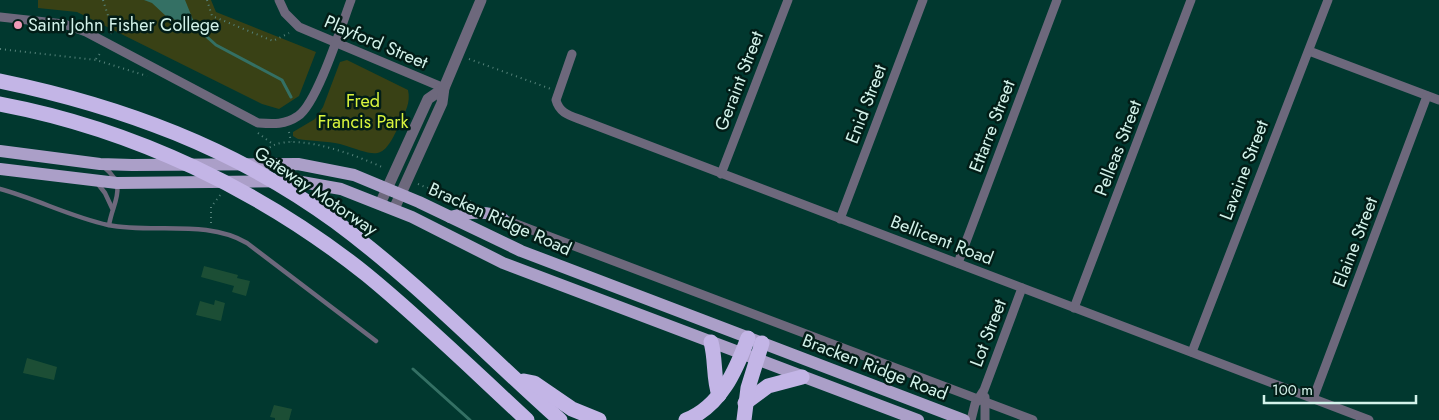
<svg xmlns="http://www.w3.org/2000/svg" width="1439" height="420" font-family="Jost,sans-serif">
	<rect width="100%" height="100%" fill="#01382f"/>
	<!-- green -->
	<g fill="#394115">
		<path d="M38 0H211L216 12 316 52 299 96 279 109 262 104 77 12 38 8Z"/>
		<path d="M347 60 408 90C411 103 405 112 400 123 382 164 377 155 340 144 327 141 311 141 298 139L293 136V132L315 119 323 107 340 62Z"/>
	</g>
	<!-- water -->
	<path fill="#347064" d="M144 0H185L196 27 167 17 152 3Z"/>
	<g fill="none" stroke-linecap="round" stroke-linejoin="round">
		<!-- stream -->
		<g stroke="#347064" stroke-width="3">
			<path d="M196 27 216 45 282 80 291 97"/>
			<path d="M413 369 470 420"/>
		</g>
	</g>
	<!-- building -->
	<g fill="#1c4e35">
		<path d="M204 266 238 275 237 278 250 281 246 296 232 292 234 286 201 277Z"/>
		<path d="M215 300 225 303 221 321 196 315 200 301 214 305Z"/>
		<path d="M27 358 57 367 54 380 23 373Z"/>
		<path d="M274 405 292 409 289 420H275V418L270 417Z"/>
	</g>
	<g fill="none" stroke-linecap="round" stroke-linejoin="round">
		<!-- path -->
		<g stroke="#56837b" stroke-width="2" stroke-dasharray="1 4" stroke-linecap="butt">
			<path d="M103 0 112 28 111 34"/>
			<path d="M207 0 212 16 273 41 289 33"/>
			<path d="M0 49 96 60 147 76"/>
			<path d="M96 59 102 51"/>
			<path d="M469 59 551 89"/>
			<path d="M289 132 291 142"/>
			<path d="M258 133 274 145C302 134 358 156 384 168"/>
			<path d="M261 152 274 145"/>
			<path d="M418 184 427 188 437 184 446 195 471 201"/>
			<path d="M211 223V207L221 194"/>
		</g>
		<!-- service -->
		<g stroke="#6d687c" stroke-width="4.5">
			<path d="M105 168C128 187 113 201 109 225"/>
			<path d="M98 184 105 193 112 208"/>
			<path d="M0 189C37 199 71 217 108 225 153 234 206 219 247 243L376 341"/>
		</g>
		<!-- minor -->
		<g stroke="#6d687c" stroke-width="9">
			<path d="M279 0 285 13 299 27 444 88"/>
			<path d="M0 17 64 24 86 32 258 123C273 124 285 125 298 116 317 104 342 24 351 0"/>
			<path d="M1309 51 1439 100"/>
			<path d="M572 54 556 100C559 112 568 115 579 119L1369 420"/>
			<path d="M721 174 788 0"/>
			<path d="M503 219 1033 420"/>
			<path d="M840 219 923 0"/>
			<path d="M958 263 1057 0"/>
			<path d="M1074 308 1191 0"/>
			<path d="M1192 352 1328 0"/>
			<path d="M985 397V420"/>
			<path d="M1313 399 1427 96"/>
			<path d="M971 420 975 404 984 390 1022 288"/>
		</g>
		<!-- tertiary -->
		<g stroke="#6d687c" stroke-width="11">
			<path d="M380 204 428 99 444 88"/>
			<path d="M394 209 442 103 444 88 481 0"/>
		</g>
		<!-- primary -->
		<g stroke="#ab9fc8" stroke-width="12">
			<path d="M0 151 100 164 132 165 298 164 354 175 419 202 521 251 964 420"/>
			<path d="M0 169 117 183 296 181 341 189 412 217 503 263 918 420"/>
			<path d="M450 217C467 213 488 209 503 219"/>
		</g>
		<!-- motorway -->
		<g stroke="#c3b5e6" stroke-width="15">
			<path d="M0 81C121 106 235 148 336 222 416 281 486 354 560 420"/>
			<path d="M0 104C133 129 261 190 367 275 422 320 474 371 527 420"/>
			<path d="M711 342C716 360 713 378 719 395"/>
			<path d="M524 381 534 383 572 409 599 420"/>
			<path d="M745 403 768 386 802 377"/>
			<path d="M686 420C721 406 736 370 748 338"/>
			<path d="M744 420 748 388 762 343"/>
		</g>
	</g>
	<!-- markers -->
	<circle fill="#f09ab7" stroke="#021d17" stroke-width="2" cx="18" cy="25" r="5"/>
	<g text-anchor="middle" stroke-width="5" stroke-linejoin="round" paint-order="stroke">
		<!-- poi labels -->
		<g font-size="18" fill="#d3f2ea" stroke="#021d17" text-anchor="start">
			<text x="28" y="31">Saint John Fisher College</text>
		</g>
		<!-- street labels -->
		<g font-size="18" fill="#d3f2ea" stroke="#021d17">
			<text transform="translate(376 42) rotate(23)" y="6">Playford Street</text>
			<text transform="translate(739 81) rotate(-69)" y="6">Geraint Street</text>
			<text transform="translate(866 104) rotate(-69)" y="6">Enid Street</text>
			<text transform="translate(992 126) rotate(-69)" y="6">Ettarre Street</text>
			<text transform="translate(1118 148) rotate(-69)" y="6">Pelleas Street</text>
			<text transform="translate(1244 170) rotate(-69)" y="6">Lavaine Street</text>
			<text transform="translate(316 191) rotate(34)" y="6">Gateway Motorway</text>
			<text transform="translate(500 219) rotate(24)" y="6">Bracken Ridge Road</text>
			<text transform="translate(942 240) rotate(21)" y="6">Bellicent Road</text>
			<text transform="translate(1355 242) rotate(-69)" y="6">Elaine Street</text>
			<text transform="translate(988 333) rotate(-69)" y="6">Lot Street</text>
			<text transform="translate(875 367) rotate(21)" y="6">Bracken Ridge Road</text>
		</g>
		<!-- park labels -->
		<g font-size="18" fill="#d8f43d" stroke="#021d17">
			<text x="363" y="107">Fred<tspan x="363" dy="21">Francis Park</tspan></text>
		</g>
	</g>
	<!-- scale -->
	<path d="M1264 395v8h152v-8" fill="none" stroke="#d3f2ea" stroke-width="2.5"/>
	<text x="1272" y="395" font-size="15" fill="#d3f2ea" stroke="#021d17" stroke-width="4" paint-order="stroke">100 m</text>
</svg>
